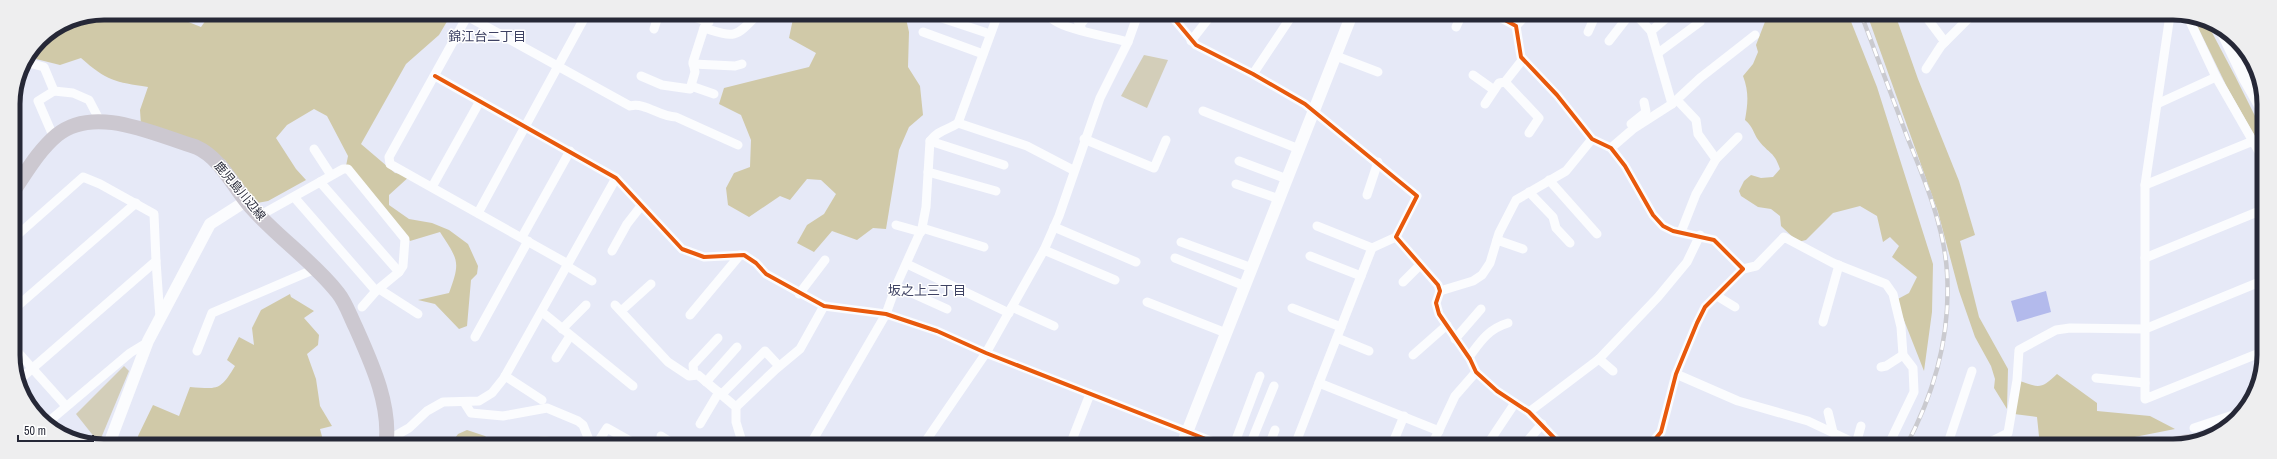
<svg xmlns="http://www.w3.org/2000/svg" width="2277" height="459" font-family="'Archivo Narrow','Noto Sans JP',sans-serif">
	<rect width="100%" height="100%" fill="#e6e9f7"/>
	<!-- green -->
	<g fill="#d3ceb9">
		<path d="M1144 55 1168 60 1147 108 1121 96Z"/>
		<path d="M124 366 129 371 99 443 76 414Z"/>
	</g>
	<!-- forest -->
	<g fill="#d0c9a8">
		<path d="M104 13H166L201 27 211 13H452L439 35 406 64 361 144 395 173 411 175 389 195V205L409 219 432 223 449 230 468 244 478 266 477 274 471 280 467 326 459 329 435 304 418 300 449 293C461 261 458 260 440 232L410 241 384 207 346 166 348 156 327 116 314 109 287 125 276 138 296 169 306 180 268 201 257 203 225 160 141 125 140 110 148 87C115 82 107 81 81 58L60 65 28 57C50 24 67 20 104 13Z"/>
		<path d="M794 14H905L909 32 908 67 920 86 923 115 909 127 899 150 886 229 873 228 857 240 832 231 814 252 797 243 807 225 824 214 836 194 821 180 807 179 790 200 780 196 749 217 728 205 726 188 734 173 750 167 751 140 741 115 719 104 724 88 809 67 816 53 789 38Z"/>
		<path d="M1768 14H1848L1877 87 1933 264 1932 312 1924 371 1896 300 1909 293 1917 277 1892 257 1899 246 1890 237 1883 242 1877 216 1860 206 1833 213 1806 240 1798 242 1781 226 1780 216 1771 209 1758 207 1741 196 1739 191 1744 181 1751 175 1761 178 1773 177 1780 169C1774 151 1769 154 1759 141 1753 133 1754 128 1745 120 1748 103 1749 92 1743 76L1753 64 1758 52 1756 45Z"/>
		<path d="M1867 14H1895L1918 79 1959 181 1975 235 1960 241 1979 317 2008 369 2007 409 1994 388 1995 379 1991 366 1975 337 1959 291 1938 212Z"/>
		<path d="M2192 15 2207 23 2236 78 2262 130V149L2226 85Z"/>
		<path d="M290 294 291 297 314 311 304 318 319 335 318 345 307 354 316 379 320 406 332 426 320 429 324 444H188V438L182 444H138V436L153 405 179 416 190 387C218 389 220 391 235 366L227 360 239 337 254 345 252 328 261 310Z"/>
		<path d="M2057 374 2097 403V411L2150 416 2175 429 2089 446H2040L2037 417 2014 414 2020 381C2040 388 2041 389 2057 374Z"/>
		<path d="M467 430 485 436 494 445H470L453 441 458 434Z"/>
	</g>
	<!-- water -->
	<path fill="#b3baec" d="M2046 291 2051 312 2017 322 2011 301Z"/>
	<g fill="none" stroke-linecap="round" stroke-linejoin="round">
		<!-- minor -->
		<g stroke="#fbfcfe" stroke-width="9">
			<path d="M469 13 389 157 390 164 568 264"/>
			<path d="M682 13 709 22"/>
			<path d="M1048 14C1055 29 1111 37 1128 42"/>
			<path d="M1075 14 1082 30"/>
			<path d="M1170 14 1196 45 1253 74 1305 104 1417 196 1396 237 1438 285 1440 291 1436 303 1439 314 1470 359 1476 372 1497 391 1529 412 1561 445"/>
			<path d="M1494 14 1516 26 1521 57 1557 95 1592 139 1611 148 1625 166 1653 215 1663 226 1673 231 1714 240 1743 269 1705 307 1697 323 1676 374 1661 432 1650 445"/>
			<path d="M1635 14 1651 31 1672 104"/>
			<path d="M1924 14 1945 42"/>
			<path d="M2170 15 2145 185V399L2262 352"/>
			<path d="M2187 15 2216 77 2262 157"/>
			<path d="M467 16 630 106C646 102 659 117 676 117L738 145"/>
			<path d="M936 16 990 34"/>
			<path d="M1080 25 1089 14"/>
			<path d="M1516 26 1527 14"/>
			<path d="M1456 27 1462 14"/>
			<path d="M704 28C736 38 735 38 758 14"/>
			<path d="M654 29 659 13"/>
			<path d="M1651 31 1671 14"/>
			<path d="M923 32 983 54"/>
			<path d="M1588 32 1596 14"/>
			<path d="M1191 41 1212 14"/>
			<path d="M1609 41 1630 14"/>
			<path d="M1658 53 1700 22 1697 14"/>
			<path d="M1336 56 1378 72"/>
			<path d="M25 62 44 67 54 91"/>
			<path d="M693 64 735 66 742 64"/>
			<path d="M1926 69 1941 46 1972 15"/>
			<path d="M1253 74 1293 14"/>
			<path d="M1473 75 1494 90"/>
			<path d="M435 76 616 178 682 249 704 257 744 255 756 263 766 274 824 306 886 314 937 331 986 353 1221 445"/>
			<path d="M641 76 662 85 690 89 695 72 693 62 704 28 712 13"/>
			<path d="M1505 82 1539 118 1529 133"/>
			<path d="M691 86 714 94"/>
			<path d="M1677 100 1696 120 1698 134 1716 159 1696 194 1681 232"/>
			<path d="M1485 104 1499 83 1505 82 1523 59"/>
			<path d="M2157 104 2216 77"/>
			<path d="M1203 111 1299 149"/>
			<path d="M958 123 1027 146 1073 170"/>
			<path d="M1631 124 1646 112 1644 102"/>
			<path d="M54 138 38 101 54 91 73 93 89 100 100 121"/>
			<path d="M1084 139 1154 168 1166 140"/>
			<path d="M930 141 1004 165"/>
			<path d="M1611 148 1633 129 1672 104 1700 78 1755 35"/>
			<path d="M314 149 331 175"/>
			<path d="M1716 159 1738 137"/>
			<path d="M1239 161 1287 179"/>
			<path d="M928 172 996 191"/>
			<path d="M1549 180 1597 234"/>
			<path d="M320 182 343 169H348L405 239 403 266 399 272"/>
			<path d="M1236 184 1279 199"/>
			<path d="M2145 185 2253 141"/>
			<path d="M432 187 480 101"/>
			<path d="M1529 192 1553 217 1556 228 1570 243"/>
			<path d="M1367 195 1378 162"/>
			<path d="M478 213 587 13"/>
			<path d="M259 216 320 182 399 272 376 291 294 197"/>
			<path d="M896 225 921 232"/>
			<path d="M1317 226 1372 248"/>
			<path d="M1054 227 1136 262"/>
			<path d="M922 228 984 247"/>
			<path d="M522 237 570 151"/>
			<path d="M14 238 83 177 100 184 154 214 156 261 19 380"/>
			<path d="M1497 240 1523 249"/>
			<path d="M1181 242 1252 268"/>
			<path d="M1044 250 1115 280"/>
			<path d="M612 251 627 224 641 206"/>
			<path d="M1310 256 1361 276"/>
			<path d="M1175 258 1245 286"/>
			<path d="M2145 258 2262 210"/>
			<path d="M156 261 160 318"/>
			<path d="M907 264 1009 313"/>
			<path d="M567 266 592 281"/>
			<path d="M1743 269 1756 266 1784 237 1833 263 1886 284 1893 294 1901 327 1903 355 1913 368 1914 392 1888 446"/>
			<path d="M1403 282 1420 265"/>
			<path d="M2257 283 2262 294"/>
			<path d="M896 286 947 309"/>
			<path d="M379 289 418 314"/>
			<path d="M1440 291 1473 281 1482 275 1490 263 1499 233 1516 200 1566 171 1592 139"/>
			<path d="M799 294 825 260"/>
			<path d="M1717 296 1735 307"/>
			<path d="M1147 302 1226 333"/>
			<path d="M615 305 668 362 689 376 698 375 736 407V422L743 445"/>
			<path d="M362 307 376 291"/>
			<path d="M1012 307 1054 326"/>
			<path d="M1292 308 1341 327"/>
			<path d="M14 309 136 203"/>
			<path d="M621 311 651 284"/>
			<path d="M542 312 633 386"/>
			<path d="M690 315 740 255"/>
			<path d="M1823 322 1839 265"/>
			<path d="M562 329 586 305"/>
			<path d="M475 337 528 241"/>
			<path d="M1337 338 1369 351"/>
			<path d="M1455 339 1481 309"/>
			<path d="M15 349 66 406"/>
			<path d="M197 351 212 313 315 269"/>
			<path d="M1413 355 1447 325"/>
			<path d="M1469 357C1480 342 1488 329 1508 323"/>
			<path d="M556 358 570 336"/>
			<path d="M1599 359 1613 371"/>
			<path d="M1881 367 1886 366 1903 355"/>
			<path d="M1676 374 1738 401 1808 421 1861 446"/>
			<path d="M694 375 693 365 718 338"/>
			<path d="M505 376 542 400"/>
			<path d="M2096 378 2145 383"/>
			<path d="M706 382 737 347"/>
			<path d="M1319 383 1372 248 1396 237"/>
			<path d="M722 394 765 351 779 366"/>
			<path d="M464 402 471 413 503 416 547 408 578 421 583 425 591 445"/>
			<path d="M736 407 776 369 800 349 824 306"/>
			<path d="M1529 412 1599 359 1658 297 1687 262 1700 235"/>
			<path d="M1828 412 1833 432"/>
			<path d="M47 423 130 353 148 342"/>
			<path d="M700 424 719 392"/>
			<path d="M2224 427 2235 420"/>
			<path d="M2194 428 2239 413"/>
			<path d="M661 436 675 445"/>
			<path d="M386 441 409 428 427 411 443 402 479 401 492 393 504 378 616 178"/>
			<path d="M1856 444 1861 426"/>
			<path d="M531 445C542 438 552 441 563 445"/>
			<path d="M596 445 607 428 630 441"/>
			<path d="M810 445 886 314 896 286 922 228 926 207 930 141C938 130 948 130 958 123L998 14"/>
			<path d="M923 445 986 353 1044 250 1059 216 1100 98 1128 42 1138 14"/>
			<path d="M1070 445 1090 394"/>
			<path d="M1234 445 1260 376"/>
			<path d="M1250 445 1274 386"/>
			<path d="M1269 445 1275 430"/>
			<path d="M1295 445 1319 383 1439 431"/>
			<path d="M1392 445 1404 416"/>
			<path d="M1432 445 1455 396 1476 372"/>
			<path d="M1487 445 1515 403"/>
			<path d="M1524 445 1542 424"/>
			<path d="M1947 446 1972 371"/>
			<path d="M1982 446 2008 433 2017 380 2019 350 2056 330 2070 328 2145 329 2262 281"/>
		</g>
		<!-- tertiary -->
		<g stroke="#fbfcfe" stroke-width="12">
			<path d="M109 444 148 341 210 224 246 201"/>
			<path d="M1182 445 1352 14"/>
		</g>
		<!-- secondary -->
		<g stroke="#fbfcfe" stroke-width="13">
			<path d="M2223 32 2245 78 2262 108"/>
			<path d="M2237 39 2241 47"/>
		</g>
		<!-- primary -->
		<path stroke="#ccc8d0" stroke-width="15" d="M14 190C27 171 39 150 57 135 95 104 156 135 196 147 221 158 234 188 251 207 278 238 313 261 338 293 346 303 350 316 356 328 372 364 391 405 386 445"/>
		<!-- trunk -->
		<path stroke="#cdc9d1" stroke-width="16" d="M2166 446 2188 442"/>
		<!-- rail casing -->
		<g stroke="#cacacf" stroke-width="4.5">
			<path id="rail" d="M1861 14C1877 56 1892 97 1908 139 1925 181 1944 226 1947 272 1951 334 1935 392 1906 446"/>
		</g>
		<!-- rail -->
		<use href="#rail" stroke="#fff" stroke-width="3" stroke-dasharray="9" stroke-linecap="butt"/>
		<!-- cycleway casing -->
		<g stroke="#fff" stroke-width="6">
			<g id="cycleway">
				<path d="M1170 14 1196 45 1253 74 1305 104 1417 196 1396 237 1438 285 1440 291 1436 303 1439 314 1470 359 1476 372 1497 391 1529 412 1561 445"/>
				<path d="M1494 14 1516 26 1521 57 1557 95 1592 139 1611 148 1625 166 1653 215 1663 226 1673 231 1714 240 1743 269 1705 307 1697 323 1676 374 1661 432 1650 445"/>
				<path d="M435 76 616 178 682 249 704 257 744 255 756 263 766 274 824 306 886 314 937 331 986 353 1221 445"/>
			</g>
		</g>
		<!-- cycleway -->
		<use href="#cycleway" stroke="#e8590c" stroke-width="4"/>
	</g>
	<g text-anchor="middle" stroke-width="3" stroke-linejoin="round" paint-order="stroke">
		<!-- street labels -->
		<g font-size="12" fill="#262837" stroke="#fff">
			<text transform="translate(240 191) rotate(50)" y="4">鹿児島川辺線</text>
		</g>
		<!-- neighbourhood labels -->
		<g font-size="13" fill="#3e4263" stroke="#fff">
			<text x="487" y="41">錦江台二丁目</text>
			<text x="927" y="295">坂之上三丁目</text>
		</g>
	</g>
	<!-- crop -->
	<path d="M0 0H2277V459H0ZM104 20H2173A84 84 0 0 1 2257 104V355A84 84 0 0 1 2173 439H104A84 84 0 0 1 20 355V104A84 84 0 0 1 104 20Z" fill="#eeeeef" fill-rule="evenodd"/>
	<path fill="none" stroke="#262837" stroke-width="5" d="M104 20H2173A84 84 0 0 1 2257 104V355A84 84 0 0 1 2173 439H104A84 84 0 0 1 20 355V104A84 84 0 0 1 104 20Z"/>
	<!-- scale -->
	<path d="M18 435v6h75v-6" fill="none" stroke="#262837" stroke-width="2"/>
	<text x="24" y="435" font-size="12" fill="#262837" stroke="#ffffff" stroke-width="3" paint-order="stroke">50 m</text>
</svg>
